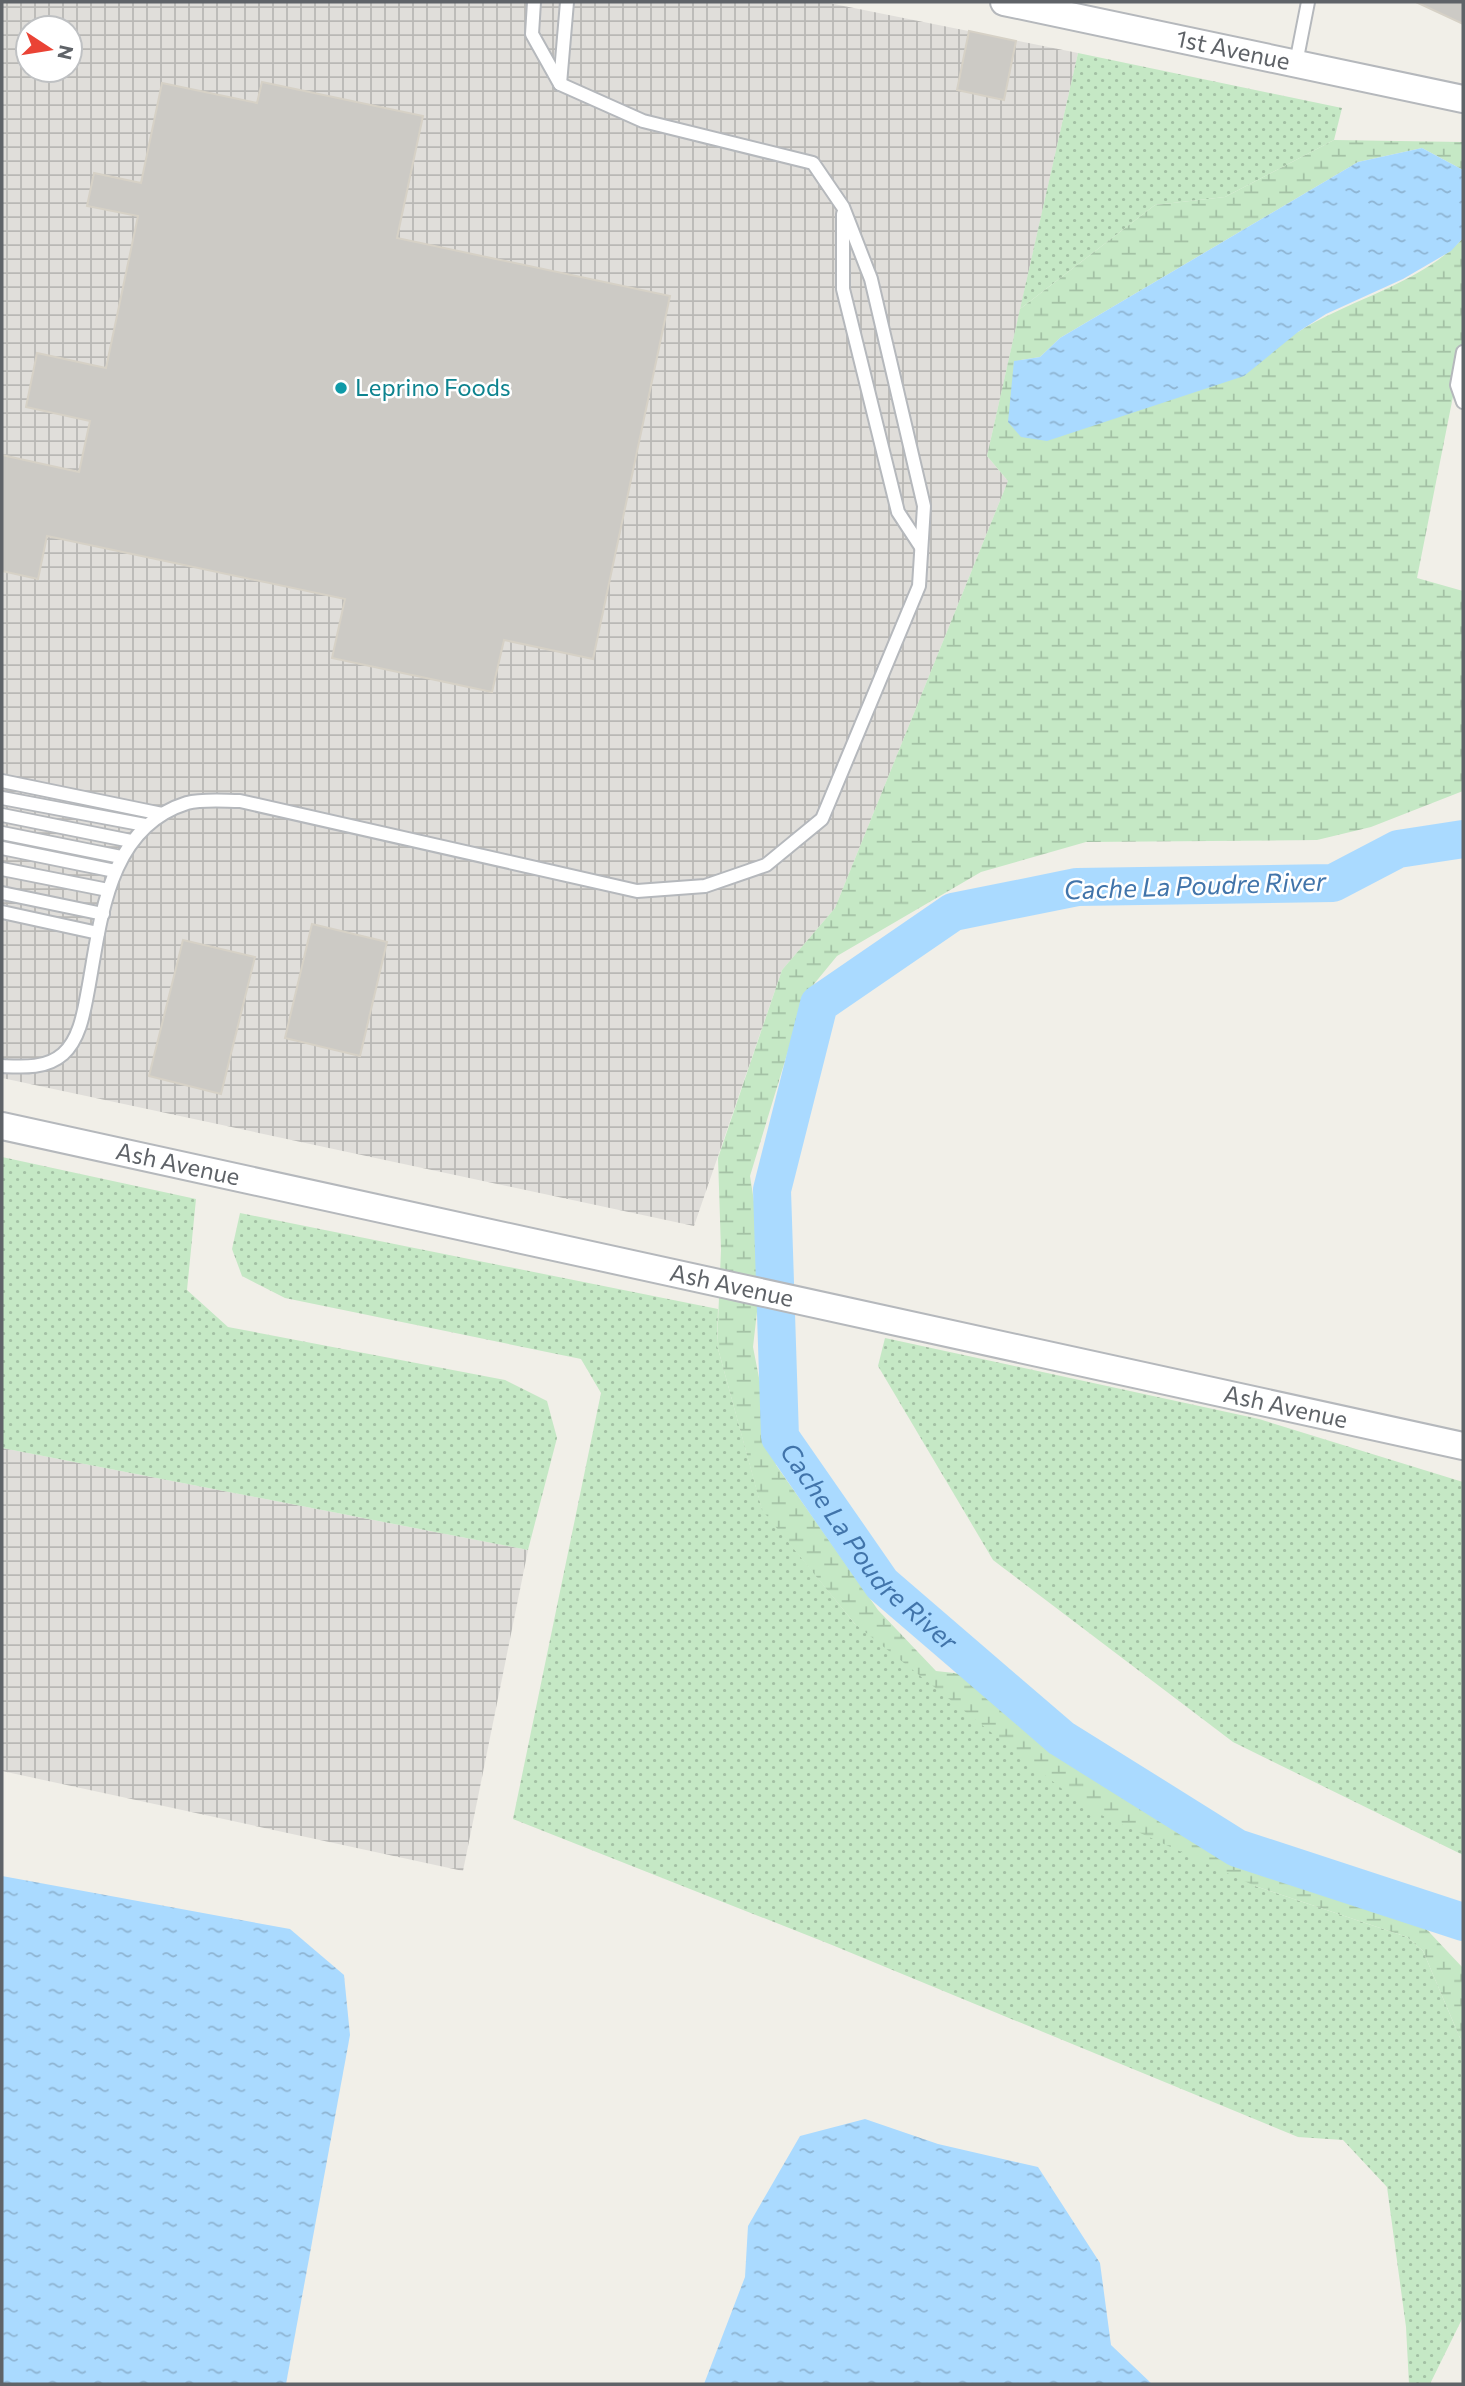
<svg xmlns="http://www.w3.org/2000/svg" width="1465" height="2386" font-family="Commissioner,sans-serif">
	<defs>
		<pattern id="industrial-grid" width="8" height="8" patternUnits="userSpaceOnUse" patternTransform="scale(1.75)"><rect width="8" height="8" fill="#e0deda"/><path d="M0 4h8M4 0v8" fill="none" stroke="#b9b8b5"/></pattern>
		<pattern id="grass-dots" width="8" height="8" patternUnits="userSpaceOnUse" patternTransform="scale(1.75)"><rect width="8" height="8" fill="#c5e8c5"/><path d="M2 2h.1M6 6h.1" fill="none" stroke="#a3c0a4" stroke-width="1.8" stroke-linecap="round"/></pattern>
		<pattern id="wetland-marsh" width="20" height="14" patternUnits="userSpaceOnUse" patternTransform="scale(1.75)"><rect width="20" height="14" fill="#c5e8c5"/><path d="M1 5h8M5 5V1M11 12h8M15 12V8" fill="none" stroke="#a3c0a4"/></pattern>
		<pattern id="water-ripples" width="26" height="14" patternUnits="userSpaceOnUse" patternTransform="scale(1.75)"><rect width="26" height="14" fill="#aadaff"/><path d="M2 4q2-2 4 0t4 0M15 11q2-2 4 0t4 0" fill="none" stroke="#8eb4d2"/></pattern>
	</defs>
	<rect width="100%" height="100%" fill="#f1efe8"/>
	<!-- industrial -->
	<g fill="url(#industrial-grid)" fill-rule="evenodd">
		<path d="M2 2H824L1078 53 987 456 1008 481 835 908 782 970 694 1226 2 1078ZM28 28H70V70H28Z"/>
		<path d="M2 1448 528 1550 463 1871 2 1771Z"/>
	</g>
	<!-- grass -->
	<g fill="url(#grass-dots)">
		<path d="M1078 53 1342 108 1334 140 1225 197 1155 205 1020 309Z"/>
		<path d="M2 1157 196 1199 187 1290 228 1327 505 1380 547 1401 557 1438 528 1550 2 1448Z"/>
		<path d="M240 1213 718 1309 717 1345 762 1509 855 1624 1255 1886 1407 1937 1423 1951 1463 2045V2317L1430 2384H1409L1406 2327 1387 2187 1343 2140 1298 2137 832 1945 513 1819 601 1393 581 1359 285 1298 242 1276 232 1249Z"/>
		<path d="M885 1338 1259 1419 1463 1482V1855L1233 1742 993 1560 878 1366Z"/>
	</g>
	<!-- wetland -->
	<path fill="url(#wetland-marsh)" d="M1334 140 1463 142V170L1422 148 1358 162 1060 338 1040 357 1014 361 1298 332C1350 299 1421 284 1463 238V346L1417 578 1463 591V791L1371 827 1317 840 1086 842 981 872 837 956 805 995 750 1176 763 1259 753 1347 776 1465 878 1610 936 1671 963 1674 1066 1753 1241 1858 1415 1917 1463 1968V2045L1423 1951 1407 1937 1255 1886 1086 1808 855 1624 762 1510 717 1345 721 1250 718 1158 782 970 835 908 1008 481 987 456 1020 309 1155 205 1225 197Z"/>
	<!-- water -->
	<g fill="url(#water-ripples)">
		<path d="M1422 148 1463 170V238L1451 251 1403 279 1326 314 1298 332 1244 376 1047 441 1021 437 1008 422 1014 361 1040 357 1060 338 1358 162Z"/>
		<path d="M2 1876 290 1929 344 1975 350 2035 286 2384H2Z"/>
		<path d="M865 2119 938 2144 1038 2167 1100 2263 1111 2345 1152 2384H704L745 2277 748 2226 800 2136Z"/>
	</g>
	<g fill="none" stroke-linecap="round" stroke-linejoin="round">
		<!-- river -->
		<path stroke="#aadaff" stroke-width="38" id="s1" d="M1463 839 1398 849 1333 883 1077 887 953 912 819 1004 772 1190 780 1437 882 1584 1061 1738 1237 1848 1463 1922"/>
	</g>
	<!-- building -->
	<g fill="#cccac5" stroke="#d6d1c6" stroke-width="2">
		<path d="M1416 2H1463V24Z"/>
		<path d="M969 31 1016 41 1004 100 957 90Z"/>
		<path d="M262 82 423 116 397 238 670 296 593 659 504 640 492 692 332 658 345 599 47 536 38 579 2 571V455L79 472 90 421 26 407 37 353 106 368 138 216 87 206 94 173 141 183 162 83 257 103Z"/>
		<path d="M312 924 387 942 360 1056 285 1038Z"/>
		<path d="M183 940 255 957 221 1094 149 1076Z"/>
	</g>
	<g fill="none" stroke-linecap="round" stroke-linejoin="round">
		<!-- lane casing -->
		<g stroke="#b5b8bc" stroke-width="16">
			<g id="lane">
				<path d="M1296 63 1308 2"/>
				<path d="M560 84 567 2"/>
				<path d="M843 214V289L898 512 921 547"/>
				<path d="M1463 352 1457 385 1463 402"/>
				<path d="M2 781 162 814"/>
				<path d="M2 798 145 825"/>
				<path d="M2 815 131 841"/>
				<path d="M2 833 121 857"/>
				<path d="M2 848 115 871"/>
				<path d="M2 869 108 890"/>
				<path d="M2 893 103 914"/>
				<path d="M2 912 98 933"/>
				<path d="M2 1066C22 1067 46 1069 63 1054 80 1039 84 1011 88 990 101 920 107 828 187 803 202 799 224 801 240 801L637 891 705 886 766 865 822 819 919 586 924 506 871 279 843 207 813 163 643 121 560 84 532 34 534 2"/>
			</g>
		</g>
		<!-- street casing -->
		<g stroke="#b5b8bc" stroke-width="30">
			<g id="street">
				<path id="s2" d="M1004 2 1463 99"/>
				<path id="s3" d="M2 1126 1463 1446"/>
			</g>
		</g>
		<!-- lane -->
		<use href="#lane" stroke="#fff" stroke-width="12"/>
		<!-- street -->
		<use href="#street" stroke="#fff" stroke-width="26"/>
	</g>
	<!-- markers -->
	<circle fill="#0f9aa8" stroke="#fff" stroke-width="2.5" cx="341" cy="388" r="7"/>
	<g text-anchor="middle" stroke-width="5" stroke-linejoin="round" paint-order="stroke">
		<!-- street labels -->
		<g font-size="24" fill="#5f6368" stroke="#fff">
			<text dy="8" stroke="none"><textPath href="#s2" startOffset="234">1st Avenue</textPath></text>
			<text dy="8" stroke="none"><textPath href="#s3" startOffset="180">Ash Avenue</textPath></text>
			<text dy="8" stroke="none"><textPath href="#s3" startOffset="747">Ash Avenue</textPath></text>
			<text dy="8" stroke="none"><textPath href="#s3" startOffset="1314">Ash Avenue</textPath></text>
		</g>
		<!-- culture labels -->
		<g font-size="24" fill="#0d838f" stroke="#fff" text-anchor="start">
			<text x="355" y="396">Leprino Foods</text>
		</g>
		<!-- water labels -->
		<g font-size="26" font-style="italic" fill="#4174aa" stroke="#fff">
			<text transform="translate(1195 886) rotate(-2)" y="9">Cache La Poudre River</text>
			<text dy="9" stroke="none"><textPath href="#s1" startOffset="1265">Cache La Poudre River</textPath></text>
		</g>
	</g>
	<!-- border -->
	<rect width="1465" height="2386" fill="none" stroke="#5f6368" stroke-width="7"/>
	<!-- north arrow -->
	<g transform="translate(49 49) rotate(102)"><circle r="33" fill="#ffffff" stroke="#bfc1c3" stroke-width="2"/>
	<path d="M0-5L12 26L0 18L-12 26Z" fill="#ea4335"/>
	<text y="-10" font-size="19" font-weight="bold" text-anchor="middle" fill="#5f6368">N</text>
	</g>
</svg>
